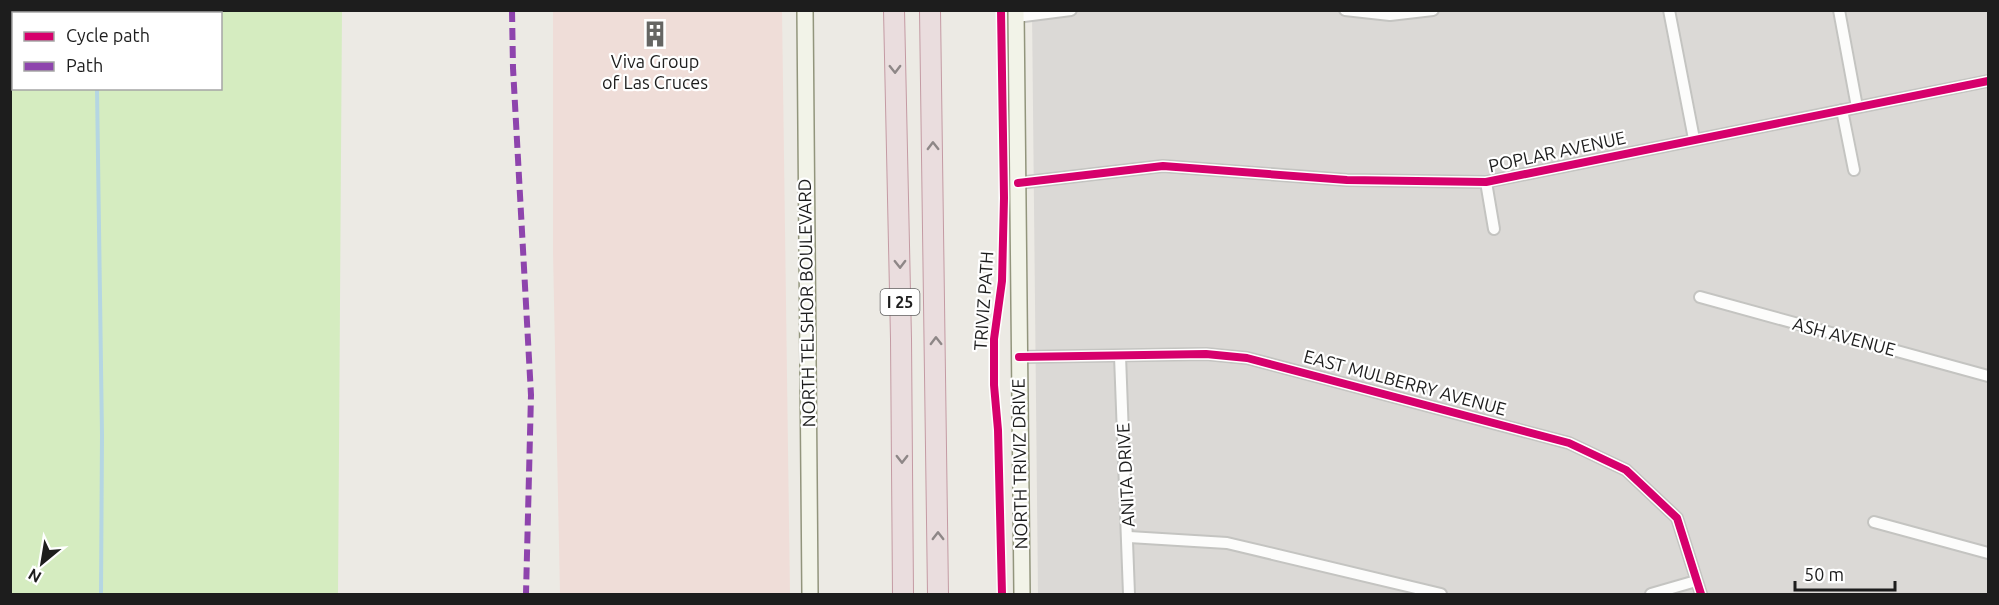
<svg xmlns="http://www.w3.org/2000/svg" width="1999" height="605" font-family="Ubuntu,sans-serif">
	<rect width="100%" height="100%" fill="#eceae4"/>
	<!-- residential -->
	<path fill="#dbd9d6" d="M1032 11H1988V594H1038Z"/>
	<!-- commercial -->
	<path fill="#efddd8" d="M553 11H782L790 594H560L553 253Z"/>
	<!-- grass -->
	<path fill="#d5ecc0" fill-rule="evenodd" d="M10 11H342L338 594H11ZM14 14H220V88H14Z"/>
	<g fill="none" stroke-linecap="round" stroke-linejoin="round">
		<!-- stream -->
		<g stroke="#b5d6e2" stroke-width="4">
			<path d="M96 10V14"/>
			<path d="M97 88 102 435 101 594"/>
		</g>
		<!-- street casing -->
		<g stroke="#c4c4c1" stroke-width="14">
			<g id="street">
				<path d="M1345 10 1390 15 1433 10"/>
				<path d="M1669 10 1694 139"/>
				<path d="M1839 10 1857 107"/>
				<path d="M1016 17 1071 10"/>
				<path d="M1842 110 1854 170"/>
				<path d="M1486 182 1494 229"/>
				<path d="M1018 183 1163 166 1347 180 1486 182 1988 81"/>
				<path d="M1700 297 1988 376"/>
				<path d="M1120 356 1129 594"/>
				<path d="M1019 357 1206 354 1247 358 1569 443 1626 470 1677 518 1701 594"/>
				<path d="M1874 522 1988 553"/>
				<path d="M1129 537 1227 543 1441 594"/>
				<path d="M1651 594 1696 581"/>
			</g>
		</g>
		<!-- secondary casing -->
		<g stroke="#92957c" stroke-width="18">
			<g id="secondary">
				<path d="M805 10 810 594"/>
				<path d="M1016 10 1022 594"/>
			</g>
		</g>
		<!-- highway casing -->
		<g stroke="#c49aa3" stroke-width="22">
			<g id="highway">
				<path d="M894 10 901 339 903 594"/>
				<path d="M930 10 938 594"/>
			</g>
		</g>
		<!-- street -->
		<use href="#street" stroke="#fcfcfb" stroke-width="10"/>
		<!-- secondary -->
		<use href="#secondary" stroke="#f2f3e8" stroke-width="15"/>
		<!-- highway -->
		<use href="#highway" stroke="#eaddde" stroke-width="20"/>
		<!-- quiet -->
		<path stroke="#8e44ad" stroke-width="6" stroke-dasharray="12 6" stroke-linecap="butt" d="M512 10 513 68 531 395 526 594"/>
		<!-- cycleway casing -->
		<g stroke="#fff" stroke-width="11">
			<g id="cycleway">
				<path d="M1001 10 1004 198 1002 281 994 339V385L998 430 1002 594"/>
				<path d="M1018 183 1163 166 1347 180 1486 182 1988 81"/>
				<path d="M1019 357 1206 354 1247 358 1569 443 1626 470 1677 518 1701 594"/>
			</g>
		</g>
		<!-- cycleway -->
		<use href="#cycleway" stroke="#d6006c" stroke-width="8"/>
	</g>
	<!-- one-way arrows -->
	<defs><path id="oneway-chevron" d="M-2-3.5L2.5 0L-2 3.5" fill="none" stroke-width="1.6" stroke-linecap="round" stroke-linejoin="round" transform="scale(1.5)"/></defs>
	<g stroke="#8e8787">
		<use href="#oneway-chevron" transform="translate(895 69) rotate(89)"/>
		<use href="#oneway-chevron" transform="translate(933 146) rotate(-91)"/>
		<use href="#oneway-chevron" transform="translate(900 264) rotate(89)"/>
		<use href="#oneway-chevron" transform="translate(936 341) rotate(-91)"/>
		<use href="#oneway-chevron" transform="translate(902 459) rotate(90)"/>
		<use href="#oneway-chevron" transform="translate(938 536) rotate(-90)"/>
	</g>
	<!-- icons -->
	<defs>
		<g id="building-bare" transform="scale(2.07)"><path d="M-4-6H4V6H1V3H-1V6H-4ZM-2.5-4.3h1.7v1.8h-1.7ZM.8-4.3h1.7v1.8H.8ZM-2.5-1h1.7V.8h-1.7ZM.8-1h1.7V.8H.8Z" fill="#656563" stroke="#fff" stroke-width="2.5" paint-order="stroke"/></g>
	</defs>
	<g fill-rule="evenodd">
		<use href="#building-bare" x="655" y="34"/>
	</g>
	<g text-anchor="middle" stroke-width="4.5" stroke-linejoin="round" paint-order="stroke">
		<!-- shield labels -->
		<rect fill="#fff" stroke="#616161" stroke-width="1.5" x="880.5" y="289" width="39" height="26" rx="4.5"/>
		<g font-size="16" font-weight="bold" fill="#1d1d1d">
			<text x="900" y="308">I 25</text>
		</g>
		<!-- poi labels -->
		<g font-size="18" fill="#1d1d1d" stroke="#fff">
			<text x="655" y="68">Viva Group<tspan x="655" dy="21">of Las Cruces</tspan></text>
		</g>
		<!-- street labels -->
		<g font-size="18" fill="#1d1d1d" stroke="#fff">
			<text transform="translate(1557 152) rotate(-12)" y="6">POPLAR AVENUE</text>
			<text transform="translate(984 301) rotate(-86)" y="6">TRIVIZ PATH</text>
			<text transform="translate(807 303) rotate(-91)" y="6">NORTH TELSHOR BOULEVARD</text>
			<text transform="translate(1844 337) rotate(15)" y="6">ASH AVENUE</text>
			<text transform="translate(1405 383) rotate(15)" y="6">EAST MULBERRY AVENUE</text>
			<text transform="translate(1020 464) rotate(-91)" y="6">NORTH TRIVIZ DRIVE</text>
			<text transform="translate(1126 475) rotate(-93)" y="6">ANITA DRIVE</text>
		</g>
	</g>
	<!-- border -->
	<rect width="1999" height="605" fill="none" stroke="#1d1d1d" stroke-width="24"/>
	<!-- legend -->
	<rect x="12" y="12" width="210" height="78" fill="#ffffff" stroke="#a5a5a5" stroke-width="1.5"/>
	<rect x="24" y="32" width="30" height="9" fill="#d6006c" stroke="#a5a5a5" stroke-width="1.5"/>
	<text x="66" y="42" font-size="18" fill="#1d1d1d">Cycle path</text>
	<rect x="24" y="62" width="30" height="9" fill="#8e44ad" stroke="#a5a5a5" stroke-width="1.5"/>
	<text x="66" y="72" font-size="18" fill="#1d1d1d">Path</text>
	<!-- north arrow -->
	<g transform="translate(42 563) rotate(210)" stroke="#ffffff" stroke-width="4.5" paint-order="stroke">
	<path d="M0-4.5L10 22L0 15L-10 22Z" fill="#1d1d1d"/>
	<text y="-9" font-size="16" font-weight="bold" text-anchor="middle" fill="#1d1d1d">N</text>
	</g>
	<!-- scale -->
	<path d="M1795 581v9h100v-9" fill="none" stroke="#1d1d1d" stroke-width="3"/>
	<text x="1804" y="581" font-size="18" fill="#1d1d1d" stroke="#ffffff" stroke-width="4.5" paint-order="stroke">50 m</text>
</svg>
